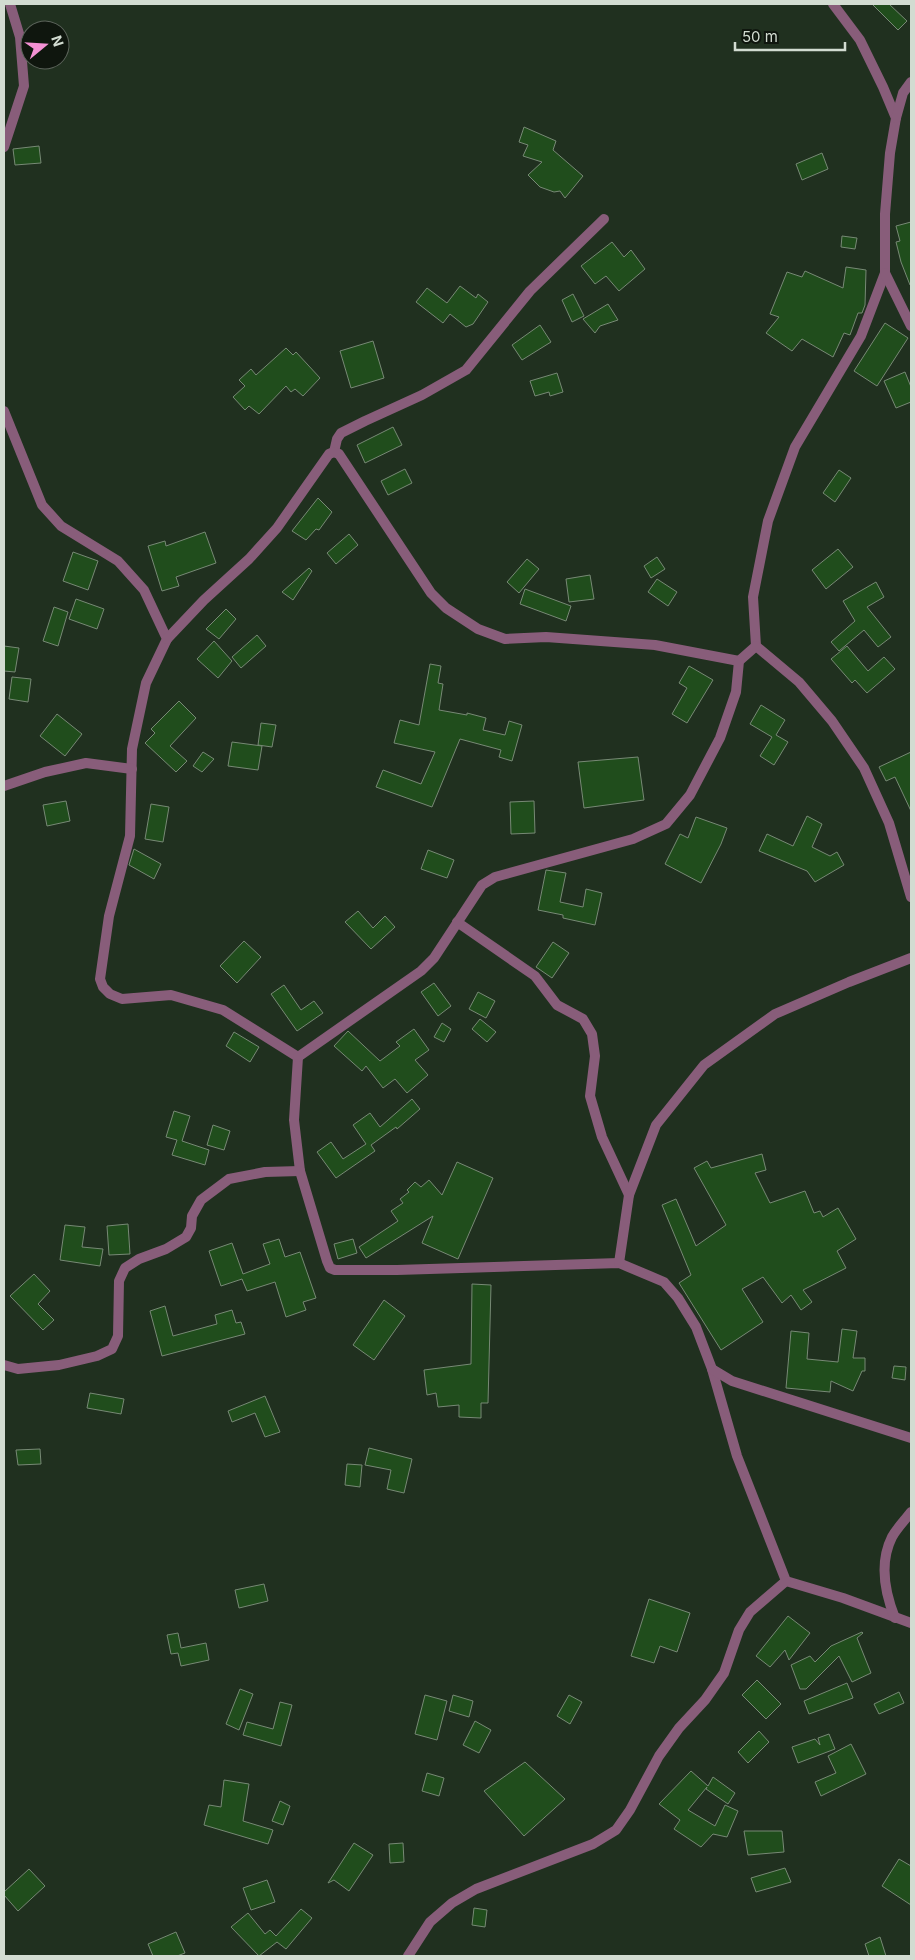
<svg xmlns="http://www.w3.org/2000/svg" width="915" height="1960" font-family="Inter,sans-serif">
	<rect width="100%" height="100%" fill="#20301f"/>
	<!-- building -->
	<g fill="#204d1c" stroke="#778975">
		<path d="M872 4H889L907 21 898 30Z"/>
		<path d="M524 127 556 141 553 150 583 176 565 198 560 191 554 192 540 187 528 175 542 162 523 156 528 145 519 142Z"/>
		<path d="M39 146 41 163 15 165 13 149Z"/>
		<path d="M822 153 828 169 802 180 796 164Z"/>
		<path d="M911 222V284L910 285 901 262 896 242 900 241 896 226Z"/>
		<path d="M842 236 857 238 855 249 841 247Z"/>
		<path d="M612 242 624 257 631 250 645 269 619 291 606 276 595 284 581 266Z"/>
		<path d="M846 267 866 270 865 305 862 313H858L850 335 844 333 833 357 802 339 792 351 766 333 779 317 770 314 787 272 802 277 805 271 843 288Z"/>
		<path d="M460 286 476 298 478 294 488 302 473 324 466 327 450 314 443 323 416 302 427 288 447 303Z"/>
		<path d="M573 294 584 316 572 322 562 300Z"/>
		<path d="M608 304 618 320 600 326 595 333 583 319Z"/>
		<path d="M885 323 908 338 877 386 854 371Z"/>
		<path d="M540 325 551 342 522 360 512 345Z"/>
		<path d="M373 341 384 378 351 388 340 351Z"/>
		<path d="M286 348 293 355 296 352 320 378 303 396 295 389 291 392 286 386 259 414 249 406 245 410 233 397 245 386 239 380 251 369 256 375Z"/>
		<path d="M905 372 911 387V402L896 408 884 381Z"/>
		<path d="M557 373 563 392 550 396 549 392 535 396 530 381Z"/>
		<path d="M393 427 402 445 365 463 357 445Z"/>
		<path d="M405 469 412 483 388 495 381 481Z"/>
		<path d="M839 470 851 478 835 502 823 493Z"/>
		<path d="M318 498 332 512 319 530 316 529 306 540 292 531Z"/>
		<path d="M205 532 216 563 176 577 179 586 162 591 148 546 165 541 166 546Z"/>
		<path d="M349 534 358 545 336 564 327 553Z"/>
		<path d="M838 549 853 567 826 589 812 570Z"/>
		<path d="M73 552 98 561 88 590 63 581Z"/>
		<path d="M657 557 665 569 651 578 644 566Z"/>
		<path d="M527 559 539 569 519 593 507 582Z"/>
		<path d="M309 568 312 571 293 600 282 592Z"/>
		<path d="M590 575 594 599 569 602 566 579Z"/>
		<path d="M657 579 677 592 668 606 648 592Z"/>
		<path d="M876 582 884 597 867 607 891 637 878 647 864 630 839 651 831 642 855 621 843 601Z"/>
		<path d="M525 589 571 606 566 621 520 604Z"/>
		<path d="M76 599 104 609 97 629 69 619Z"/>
		<path d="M54 607 68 612 58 646 43 641Z"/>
		<path d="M226 609 236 619 219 639 206 629Z"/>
		<path d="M257 635 266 646 241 668 232 657Z"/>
		<path d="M214 641 232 661 218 678 197 659Z"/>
		<path d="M4 646 19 648 15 672 4 671Z"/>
		<path d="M847 646 868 671 884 657 895 669 867 693 855 680 852 683 831 659Z"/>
		<path d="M430 664 441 666 438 683 443 684 439 710 467 715V713L486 718 483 730 505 735 509 721 522 725 512 761 499 757 501 750 460 739 432 807 376 787 383 770 421 784 435 752 394 743 400 720 419 725Z"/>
		<path d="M689 666 713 680 687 723 672 714 687 688 679 683Z"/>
		<path d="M12 677 31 679 28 702 9 699Z"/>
		<path d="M179 701 196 718 170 746 187 761 176 772 145 743 155 733 151 729Z"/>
		<path d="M761 705 785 720 776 735 788 742 774 765 760 756 772 737 750 724Z"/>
		<path d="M57 714 82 734 65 756 40 736Z"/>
		<path d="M261 723 276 725 272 747 258 745Z"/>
		<path d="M232 742 262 746 258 770 228 766Z"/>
		<path d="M203 752 214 759 202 772 193 766Z"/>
		<path d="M911 752V811L895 777 886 781 879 767Z"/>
		<path d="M638 757 644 800 584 808 578 762Z"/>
		<path d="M66 801 70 821 47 826 43 805Z"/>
		<path d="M534 801 535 833 511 834 510 802Z"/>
		<path d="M151 804 169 807 163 842 145 839Z"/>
		<path d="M807 816 822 824 812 847 830 856 837 852 844 865 815 882 807 871 759 851 767 834 793 846Z"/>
		<path d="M696 817 727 828 721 844 701 883 665 864 680 834 688 838Z"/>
		<path d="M134 849 161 864 154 879 129 865Z"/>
		<path d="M428 850 454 860 447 878 421 869Z"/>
		<path d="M546 870 566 873 560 902 583 907 586 889 602 893 595 925 563 918V915L538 910Z"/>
		<path d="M358 911 373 928 385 916 395 927 371 949 345 922Z"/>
		<path d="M244 941 261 957 237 983 220 966Z"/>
		<path d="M553 942 569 953 552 978 536 967Z"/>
		<path d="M434 983 451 1006 438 1016 421 992Z"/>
		<path d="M284 985 301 1010 314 1001 323 1013 297 1031 271 994Z"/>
		<path d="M478 992 495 1001 486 1018 469 1009Z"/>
		<path d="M480 1019 496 1032 487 1042 472 1029Z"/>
		<path d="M442 1023 451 1029 444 1042 434 1037Z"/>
		<path d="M414 1029 429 1050 415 1060 428 1075 407 1093 395 1079 383 1088 366 1066 362 1071 334 1046 348 1031 380 1061 400 1046 396 1042Z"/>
		<path d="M234 1032 259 1047 250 1062 226 1046Z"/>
		<path d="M412 1099 420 1109 397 1129 396 1127 371 1145 375 1151 336 1178 317 1152 331 1142 343 1159 366 1144 353 1125 370 1113 380 1127Z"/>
		<path d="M174 1111 190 1116 182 1141 209 1150 205 1165 172 1155 177 1140 166 1137Z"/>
		<path d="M213 1125 230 1131 224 1150 207 1145Z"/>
		<path d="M762 1154 766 1170 755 1173 770 1203 805 1191 814 1213 820 1211 823 1217 838 1208 856 1239 837 1251 846 1268 803 1290 812 1302 801 1310 791 1295 782 1303 763 1277 742 1289 763 1322 721 1350 679 1283 691 1275 662 1205 676 1199 696 1246 726 1225 694 1168 707 1161 711 1168Z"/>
		<path d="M457 1162 493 1178 458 1259 422 1243 433 1216 366 1258 359 1247 398 1221 391 1211 403 1203 400 1199 409 1192 407 1190 415 1182 421 1187 429 1180 442 1195Z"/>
		<path d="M128 1224 130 1254 109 1255 107 1226Z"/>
		<path d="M65 1225 85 1227 82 1247 103 1249 100 1266 60 1260Z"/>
		<path d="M279 1239 285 1257 300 1252 316 1298 303 1302 306 1310 286 1317 275 1282 247 1291 242 1279 221 1286 209 1251 232 1243 243 1274 270 1264 263 1244Z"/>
		<path d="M353 1239 357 1253 338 1259 334 1244Z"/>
		<path d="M34 1274 50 1291 38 1304 54 1320 43 1330 10 1296Z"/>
		<path d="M472 1284 491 1285 488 1403H481V1418L459 1417V1405L438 1407 436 1393 427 1395 424 1370 471 1364Z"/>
		<path d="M384 1300 405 1316 374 1360 353 1345Z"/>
		<path d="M165 1306 173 1336 217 1324 215 1315 232 1310 236 1323 241 1322 245 1334 162 1356 150 1311Z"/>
		<path d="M842 1329 857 1331 853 1358H865V1371H862L853 1391 831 1381 830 1392 786 1388 791 1331 809 1333 807 1359 838 1362Z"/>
		<path d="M894 1366 906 1367 905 1380 892 1378Z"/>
		<path d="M90 1393 124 1399 121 1414 87 1408Z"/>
		<path d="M265 1396 280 1432 265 1437 255 1413 232 1422 228 1411Z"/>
		<path d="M369 1448 412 1459 404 1493 387 1489 391 1470 365 1465Z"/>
		<path d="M40 1449 41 1464 18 1465 16 1450Z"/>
		<path d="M347 1464 362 1465 360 1487 345 1485Z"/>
		<path d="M264 1584 268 1601 239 1608 235 1590Z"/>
		<path d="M649 1599 690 1613 677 1652 660 1646 654 1663 631 1656Z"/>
		<path d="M788 1616 810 1633 789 1660 785 1650 770 1667 756 1656Z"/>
		<path d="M862 1632 863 1633 857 1638 871 1673 852 1682 839 1656 806 1689H800L791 1665 810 1656 815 1662 831 1646Z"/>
		<path d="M178 1633 181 1648 206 1643 209 1660 181 1666 178 1653 171 1654 167 1635Z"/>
		<path d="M757 1680 781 1704 766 1719 742 1695Z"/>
		<path d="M847 1683 853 1698 809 1714 804 1701Z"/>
		<path d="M240 1689 253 1694 239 1730 226 1724Z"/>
		<path d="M899 1692 904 1703 879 1714 874 1704Z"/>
		<path d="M425 1695 447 1701 437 1740 415 1734Z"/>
		<path d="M453 1695 473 1701 469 1717 449 1711Z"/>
		<path d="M569 1695 582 1702 570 1724 557 1716Z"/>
		<path d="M280 1702 292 1705 281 1746 243 1735 247 1722 273 1729Z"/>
		<path d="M475 1721 491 1730 479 1753 463 1745Z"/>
		<path d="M759 1731 769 1742 748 1763 738 1752Z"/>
		<path d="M829 1734 835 1749 798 1763 792 1747 815 1739 820 1745 818 1738Z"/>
		<path d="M851 1744 866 1774 821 1796 815 1782 836 1773 828 1756Z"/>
		<path d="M525 1762 565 1799 524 1836 484 1791Z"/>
		<path d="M691 1771 708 1786 713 1777 735 1793 728 1804 706 1789 707 1787 688 1810 715 1826 725 1805 738 1811 727 1837 713 1834 701 1847 674 1829 680 1820 659 1804Z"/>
		<path d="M427 1773 444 1778 439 1796 422 1791Z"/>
		<path d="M224 1780 249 1784 243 1821 273 1830 268 1844 204 1825 209 1805 221 1807Z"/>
		<path d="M280 1801 290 1806 283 1825 272 1821Z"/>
		<path d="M744 1831H782L784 1852 748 1855Z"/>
		<path d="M354 1843 373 1855 349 1891 334 1880 328 1883Z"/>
		<path d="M403 1843 404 1862 390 1863 389 1844Z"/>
		<path d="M899 1859 911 1866V1905L882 1886Z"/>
		<path d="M785 1868 791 1882 756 1892 751 1878Z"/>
		<path d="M29 1869 45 1886 18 1911 4 1895V1892Z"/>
		<path d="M267 1880 275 1902 251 1910 243 1888Z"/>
		<path d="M474 1908 487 1910 485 1927 472 1925Z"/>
		<path d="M301 1909 312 1918 286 1949 277 1942 259 1956 231 1927 248 1913 265 1934 270 1930 276 1936Z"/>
		<path d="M176 1932 185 1953 177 1956H153L148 1944Z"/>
		<path d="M880 1937 886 1956H869L865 1944Z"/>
	</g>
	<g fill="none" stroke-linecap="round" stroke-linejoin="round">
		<!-- minor -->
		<g stroke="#885d7a" stroke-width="10">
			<path d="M833 4 860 40 883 87 896 118 890 153 885 214V273L861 336 795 447 768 521 753 597 756 646 799 682 832 721 864 768 889 823 911 897"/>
			<path d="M896 118 903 93 911 82"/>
			<path d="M4 147 24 86 20 37 10 4"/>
			<path d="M885 273 911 326"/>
			<path d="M4 411 42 505 61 526 118 561 144 590 167 639 146 683 132 749 130 836 109 916 100 979 103 987 110 994 122 999 171 995 223 1010 298 1057 294 1120 300 1171 327 1261 330 1268 335 1270H397L619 1263 664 1282 678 1298 696 1327 712 1369 737 1456 786 1581 843 1598 911 1623"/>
			<path d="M334 452 337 439 341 433 365 421 422 395 466 370 530 291 604 219"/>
			<path d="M167 639 204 600 249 559 277 528 329 454 334 452 339 454 431 593 446 608 478 629 505 639 546 637 655 645 739 661"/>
			<path d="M4 786 45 772 86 763 132 769"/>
			<path d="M457 922 535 976 557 1005 583 1019 592 1034 595 1056 590 1096 602 1137 629 1195"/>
			<path d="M298 1057 421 971 434 958 482 885 495 877 633 839 666 824 690 795 720 738 736 692 739 661 756 646"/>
			<path d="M619 1263 629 1195 656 1125 704 1065 775 1014 849 982 911 958"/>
			<path d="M4 1365 18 1369 59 1365 97 1356 112 1349 118 1336 119 1281 125 1268 139 1259 166 1249 186 1237 191 1228 192 1216 201 1200 229 1179 265 1172 300 1171"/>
			<path d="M712 1369 732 1381 911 1438"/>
			<path d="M895 1618C885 1593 879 1563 892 1537 897 1528 905 1520 911 1512"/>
			<path d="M408 1956 430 1922 452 1903 476 1889 593 1844 616 1830 630 1810 659 1756 679 1728 705 1700 724 1673 739 1630 750 1612 786 1581"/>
		</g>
	</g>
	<!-- border -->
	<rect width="915" height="1960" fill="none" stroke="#d2dcd1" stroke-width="10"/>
	<!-- north arrow -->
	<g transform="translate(45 45) rotate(72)"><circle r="24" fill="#0f160e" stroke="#5d655c"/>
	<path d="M0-4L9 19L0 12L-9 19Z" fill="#f491d4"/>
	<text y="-8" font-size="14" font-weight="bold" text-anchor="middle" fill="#d2dcd1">N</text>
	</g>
	<!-- scale -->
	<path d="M735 42v8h110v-8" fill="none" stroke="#d2dcd1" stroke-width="2.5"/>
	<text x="742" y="42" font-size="15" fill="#d2dcd1" stroke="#0f160e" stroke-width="4" paint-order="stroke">50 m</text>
</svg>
